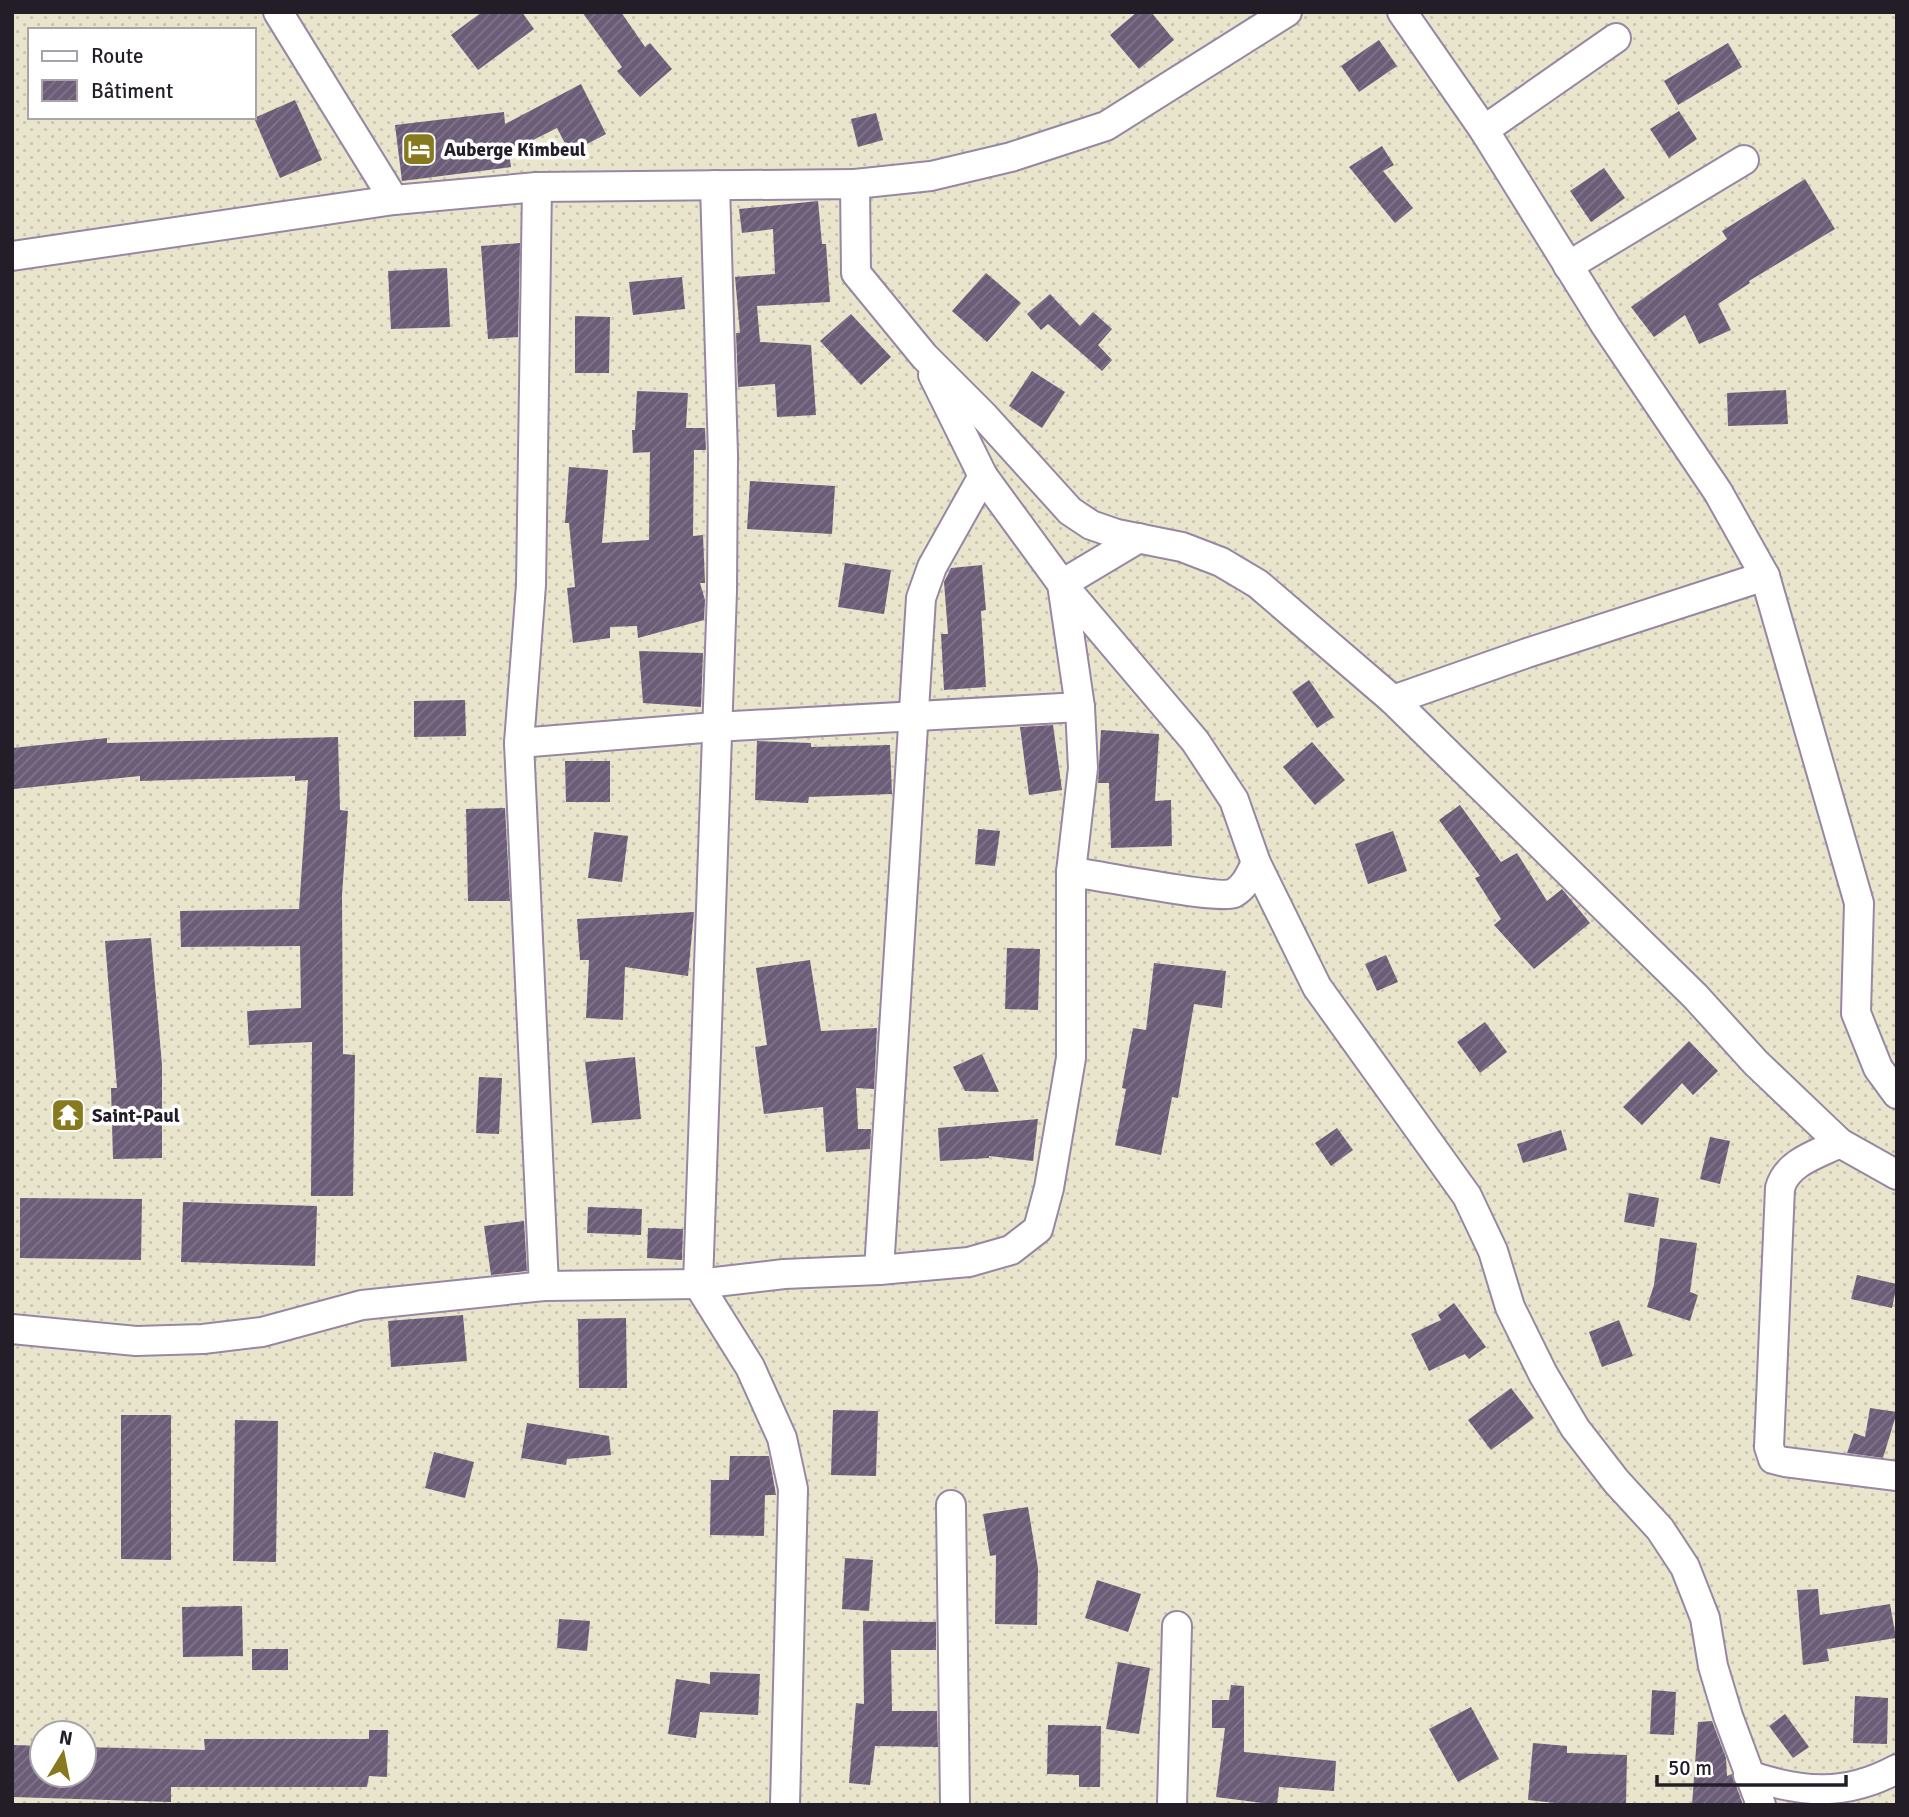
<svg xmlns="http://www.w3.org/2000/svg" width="1909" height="1817" font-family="Signika,sans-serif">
	<defs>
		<pattern id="grass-dots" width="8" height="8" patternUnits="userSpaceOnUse" patternTransform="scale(1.75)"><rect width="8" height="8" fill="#e9e5cc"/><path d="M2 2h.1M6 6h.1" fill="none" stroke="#c8c4af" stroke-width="1.8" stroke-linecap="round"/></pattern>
		<pattern id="building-hatch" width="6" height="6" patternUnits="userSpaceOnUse" patternTransform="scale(1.75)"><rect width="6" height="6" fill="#6b5d77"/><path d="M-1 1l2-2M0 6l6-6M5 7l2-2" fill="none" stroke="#807489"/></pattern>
	</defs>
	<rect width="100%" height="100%" fill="#f6f0fb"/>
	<!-- grass -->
	<path fill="url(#grass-dots)" fill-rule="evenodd" d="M12 12H1897V1805H12ZM30 30H254V117H30ZM42 1733H84V1775H42Z"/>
	<!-- building -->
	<g fill="url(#building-hatch)">
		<path d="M482 12H522L534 29 478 70 451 35Z"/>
		<path d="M582 12H621L645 47 650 43 672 69 640 97 617 71 622 67Z"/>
		<path d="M1137 12H1151L1174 40 1139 69 1110 35Z"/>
		<path d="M1379 40 1397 66 1359 92 1341 66Z"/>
		<path d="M1728 43 1742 67 1678 105 1664 81Z"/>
		<path d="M581 84 606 134 570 153 557 128 509 152 511 167 402 181 395 125 504 112 505 124Z"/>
		<path d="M295 100 322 160 280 178 254 118Z"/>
		<path d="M1679 111 1697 139 1669 158 1650 129Z"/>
		<path d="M876 113 883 140 858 147 851 119Z"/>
		<path d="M1382 146 1394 165 1383 171 1413 208 1395 223 1349 167Z"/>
		<path d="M1604 168 1625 198 1591 222 1570 191Z"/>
		<path d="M1805 179 1835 229 1749 281 1750 283 1718 304 1731 330 1699 344 1685 315 1654 337 1631 307 1727 239 1722 231Z"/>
		<path d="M818 201 822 244H826L830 302 757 306 760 342 811 345 816 415 777 417 775 384 738 387 736 333H740L735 277 775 274 773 229 742 233 739 209Z"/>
		<path d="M520 243 518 337 488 339 481 246Z"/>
		<path d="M447 268 450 327 391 329 388 271Z"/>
		<path d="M986 273 1021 303 987 342 952 311Z"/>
		<path d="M682 277 685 309 633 315 629 282Z"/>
		<path d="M1050 294 1080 326 1093 312 1112 329 1098 345 1112 360 1102 371 1048 324 1041 330 1027 314Z"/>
		<path d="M851 314 891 357 861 385 820 341Z"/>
		<path d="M575 316 610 317 609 373H575Z"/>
		<path d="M1032 371 1065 392 1042 428 1009 406Z"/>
		<path d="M1786 390 1788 424 1728 426 1727 393Z"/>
		<path d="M637 391 688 393 686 428H705L706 450H694L693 536 703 535 705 583H700L705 600 704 620 638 638 637 626 610 627V638L573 643 567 588 575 587 569 523H565L569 467 608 470 602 543 649 540 650 452 633 453 632 430H635Z"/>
		<path d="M750 481 835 486 832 534 747 529Z"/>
		<path d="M845 563 891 570 884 614 838 607Z"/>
		<path d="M982 565 986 610 981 611 986 687 944 690 941 634H948L944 582 951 568Z"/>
		<path d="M639 651 703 653 701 707 643 703Z"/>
		<path d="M1309 680 1334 717 1317 728 1292 692Z"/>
		<path d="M465 700 466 736 414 737V701Z"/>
		<path d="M1053 725 1062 790 1029 795 1020 727Z"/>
		<path d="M1101 730 1159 734 1155 801 1171 800 1172 846 1111 848 1109 783H1098Z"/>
		<path d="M338 737 340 810 348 811 342 895 343 1054 355 1055 353 1196H311L312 1042 249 1045 247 1011 301 1008 300 946 181 947 180 911 299 909 308 780 295 781V776L140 781V776L14 789 12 748 107 738V743Z"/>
		<path d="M757 741 811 743V747L890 745 892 794 809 797 808 803 755 800Z"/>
		<path d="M1312 742 1345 780 1315 805 1283 767Z"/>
		<path d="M565 761H610V802H566Z"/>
		<path d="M1460 805 1501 862 1517 853 1547 901 1562 889 1590 923 1534 969 1494 925 1501 919 1475 878 1480 876 1439 820Z"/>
		<path d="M505 808 510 901H468L466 809Z"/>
		<path d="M978 829 1000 831 995 866 975 864Z"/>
		<path d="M1393 831 1407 871 1368 884 1355 844Z"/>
		<path d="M594 832 628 836 622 882 588 878Z"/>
		<path d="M694 912 688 976 625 967 623 1020 586 1018 589 960H580L577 919Z"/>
		<path d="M151 938 162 1065V1158L113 1159 111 1088H117L105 941Z"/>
		<path d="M1007 948 1040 949 1038 1010 1005 1009Z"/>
		<path d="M1386 955 1398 982 1377 991 1365 964Z"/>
		<path d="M810 960 821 1031 877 1028 874 1089 856 1088 858 1129H871L870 1149 826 1152 823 1107 764 1114 755 1047 767 1045 756 968Z"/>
		<path d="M1154 963 1226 971 1222 1008 1194 1004 1178 1098 1172 1097 1161 1155 1115 1145 1126 1089 1122 1088 1133 1028 1146 1030Z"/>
		<path d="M1485 1022 1507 1052 1480 1073 1457 1042Z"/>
		<path d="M1689 1041 1718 1071 1693 1095 1682 1083 1642 1125 1623 1107Z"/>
		<path d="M982 1054 999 1092 965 1091 953 1067Z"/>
		<path d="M635 1057 641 1119 592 1123 585 1062Z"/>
		<path d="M479 1077 502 1078 499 1134 476 1133Z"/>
		<path d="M1038 1119 1033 1161 989 1156V1158L940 1161 938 1128Z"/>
		<path d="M1337 1128 1353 1150 1331 1166 1315 1143Z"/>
		<path d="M1561 1130 1567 1150 1523 1163 1517 1144Z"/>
		<path d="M1710 1137 1730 1141 1720 1184 1700 1179Z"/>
		<path d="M1629 1193 1659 1198 1654 1227 1624 1222Z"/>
		<path d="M20 1198 142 1199 141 1260 20 1258Z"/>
		<path d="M183 1202 317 1206 315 1266 181 1262Z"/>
		<path d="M588 1207 642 1209 641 1235 587 1233Z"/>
		<path d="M524 1221 527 1271 491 1275 484 1226Z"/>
		<path d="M648 1228 683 1229 682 1260 647 1258Z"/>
		<path d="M1660 1238 1697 1243 1690 1292 1698 1295 1690 1321 1647 1307 1654 1285Z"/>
		<path d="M1857 1275 1897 1284 1892 1308 1851 1299Z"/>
		<path d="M1454 1303 1486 1347 1469 1359 1465 1354 1429 1371 1411 1334 1441 1320 1438 1315Z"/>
		<path d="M463 1315 467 1361 391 1367 388 1321Z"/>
		<path d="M626 1318 627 1388H579L578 1319Z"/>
		<path d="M1619 1320 1633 1356 1602 1367 1589 1332Z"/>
		<path d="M1511 1388 1534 1418 1491 1450 1468 1420Z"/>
		<path d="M1870 1408 1897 1412 1883 1458 1847 1453 1854 1433 1865 1437Z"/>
		<path d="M833 1410 878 1411 876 1476 831 1475Z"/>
		<path d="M121 1415H171V1560L121 1559Z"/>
		<path d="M235 1420 278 1421 276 1562 233 1561Z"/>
		<path d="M527 1423 609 1436 611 1455 567 1459 566 1465 521 1458Z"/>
		<path d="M434 1452 474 1462 465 1498 425 1488Z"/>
		<path d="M730 1456H769L776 1495H765L764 1536 710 1535 711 1480H729Z"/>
		<path d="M1028 1507 1038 1568 1037 1625 995 1624 996 1555 990 1556 983 1514Z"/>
		<path d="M845 1558 873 1560 869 1611 842 1609Z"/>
		<path d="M1097 1580 1141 1594 1128 1632 1085 1618Z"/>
		<path d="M1818 1589 1820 1615 1890 1604 1896 1638 1827 1649 1829 1661 1803 1665 1797 1590Z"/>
		<path d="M242 1606 243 1656 183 1657 182 1607Z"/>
		<path d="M559 1619 590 1621 587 1651 557 1648Z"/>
		<path d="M863 1621 936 1622V1650H891L892 1711H937L938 1747 875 1746 870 1785 849 1783 856 1703 864 1704Z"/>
		<rect x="252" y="1649" width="36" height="21"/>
		<path d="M1118 1662 1150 1668 1139 1734 1106 1729Z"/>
		<path d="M710 1672 760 1674 758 1715 700 1712 696 1738 668 1734 676 1679 710 1684Z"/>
		<path d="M1231 1685 1244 1686V1752L1336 1761 1334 1791 1279 1787 1277 1805 1216 1797 1225 1728H1212V1700H1229Z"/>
		<path d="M1652 1690 1676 1692 1674 1735 1650 1734Z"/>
		<path d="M1855 1696 1888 1698 1887 1744 1853 1743Z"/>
		<path d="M1471 1707 1499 1759 1458 1782 1429 1729Z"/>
		<path d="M1785 1714 1809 1747 1793 1758 1769 1726Z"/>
		<path d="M1712 1721 1726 1758 1727 1776 1732 1774 1743 1805H1692L1698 1722Z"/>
		<path d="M1048 1725 1101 1726 1100 1787H1079V1775L1047 1774Z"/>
		<path d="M369 1730H388L387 1777 369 1776 367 1787H171V1802L13 1797 14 1745 42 1746V1775H84V1747L205 1750 204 1739H369Z"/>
		<path d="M1533 1743 1567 1746V1753L1627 1755 1626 1805H1574L1528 1800Z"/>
	</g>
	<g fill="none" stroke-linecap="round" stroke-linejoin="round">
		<!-- minor casing -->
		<g stroke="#9688a3" stroke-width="32">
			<g id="minor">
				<path d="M278 12 394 200 537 187 855 184 856 273 924 356 983 415 1070 511 1091 525 1117 534 1182 547 1221 562 1258 584 1393 700 1695 996 1756 1063 1840 1143 1897 1175"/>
				<path d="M1402 12 1484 130 1606 326 1718 492 1765 576 1859 903 1856 1013 1878 1068 1897 1094"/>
				<path d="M1484 130 1616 38"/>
				<path d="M855 184 931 176 1011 157 1106 126 1287 12"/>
				<path d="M715 185 723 455 722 591 698 1284 750 1367 782 1438 793 1489 785 1805"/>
				<path d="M537 187 531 585 519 743 544 1286"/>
				<path d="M12 256 394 200"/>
				<path d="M1568 266 1744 160"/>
				<path d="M933 375 983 476 1062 584 1195 741 1234 800 1256 863 1317 987 1467 1196 1493 1251 1510 1307 1543 1374 1575 1428 1616 1481 1660 1529 1685 1567 1705 1618 1713 1666 1728 1716 1761 1805"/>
				<path d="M1393 700 1527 653 1765 576"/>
				<path d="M519 743 715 727 1080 707 1062 584 1139 538"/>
				<path d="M1071 872C1098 875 1219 900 1234 893 1246 886 1250 874 1256 863"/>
				<path d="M1840 1143C1818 1154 1787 1162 1780 1188L1769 1447 1773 1459 1785 1462 1897 1476"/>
				<path d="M879 1270 921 598 932 567 983 476"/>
				<path d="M12 1329 136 1341 203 1339 262 1332 362 1305 544 1286 698 1284 784 1274 879 1270 969 1262 1011 1250 1038 1229 1049 1188 1071 1058V872L1083 768 1080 707"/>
				<path d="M951 1505 955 1805"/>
				<path d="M1748 1775C1802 1793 1845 1797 1897 1769"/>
				<path d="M1172 1805 1177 1626"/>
			</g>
		</g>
		<!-- minor -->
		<use href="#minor" stroke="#fff" stroke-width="28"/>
	</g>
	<!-- icons -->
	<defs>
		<g id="hotel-square" transform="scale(1.75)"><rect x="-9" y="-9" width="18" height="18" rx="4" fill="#87791e" stroke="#fff"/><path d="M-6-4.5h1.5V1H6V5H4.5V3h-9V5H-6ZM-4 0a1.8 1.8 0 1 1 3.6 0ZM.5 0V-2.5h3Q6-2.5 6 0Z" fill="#fff"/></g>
		<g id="temple-square" transform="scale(1.75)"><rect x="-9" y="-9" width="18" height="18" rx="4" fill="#87791e" stroke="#fff"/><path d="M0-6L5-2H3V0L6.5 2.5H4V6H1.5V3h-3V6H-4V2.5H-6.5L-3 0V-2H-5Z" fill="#fff"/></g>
	</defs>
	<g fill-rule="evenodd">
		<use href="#hotel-square" x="419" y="149"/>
		<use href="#temple-square" x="68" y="1115"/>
	</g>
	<g text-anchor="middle" stroke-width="7" stroke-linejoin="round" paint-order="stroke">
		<!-- poi labels -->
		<g font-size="19" font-weight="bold" fill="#231d28" stroke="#fff" text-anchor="start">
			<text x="444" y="156">Auberge Kimbeul</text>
			<text x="92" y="1122">Saint-Paul</text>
		</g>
	</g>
	<!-- border -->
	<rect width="1909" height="1817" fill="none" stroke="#231d28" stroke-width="28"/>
	<!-- legend -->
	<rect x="28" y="28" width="228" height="91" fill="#ffffff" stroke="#a7a5a9" stroke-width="2"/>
	<rect x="42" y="51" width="35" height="10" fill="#ffffff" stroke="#a7a5a9" stroke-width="2"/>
	<text x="91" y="63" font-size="21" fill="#231d28">Route</text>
	<rect x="42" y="80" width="35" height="21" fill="url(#building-hatch)" stroke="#a7a5a9" stroke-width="2"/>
	<text x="91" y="98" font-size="21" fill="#231d28">Bâtiment</text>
	<!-- north arrow -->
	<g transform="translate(63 1754) rotate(10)"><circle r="33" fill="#ffffff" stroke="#a7a5a9" stroke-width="2"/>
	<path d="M0-5L12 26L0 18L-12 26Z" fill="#87791e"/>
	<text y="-10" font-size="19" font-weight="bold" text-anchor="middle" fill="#231d28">N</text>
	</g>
	<!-- scale -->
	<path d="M1657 1775v10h189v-10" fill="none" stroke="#231d28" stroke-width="3.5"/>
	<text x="1668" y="1775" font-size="21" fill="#231d28" stroke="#ffffff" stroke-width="5" paint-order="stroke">50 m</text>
</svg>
